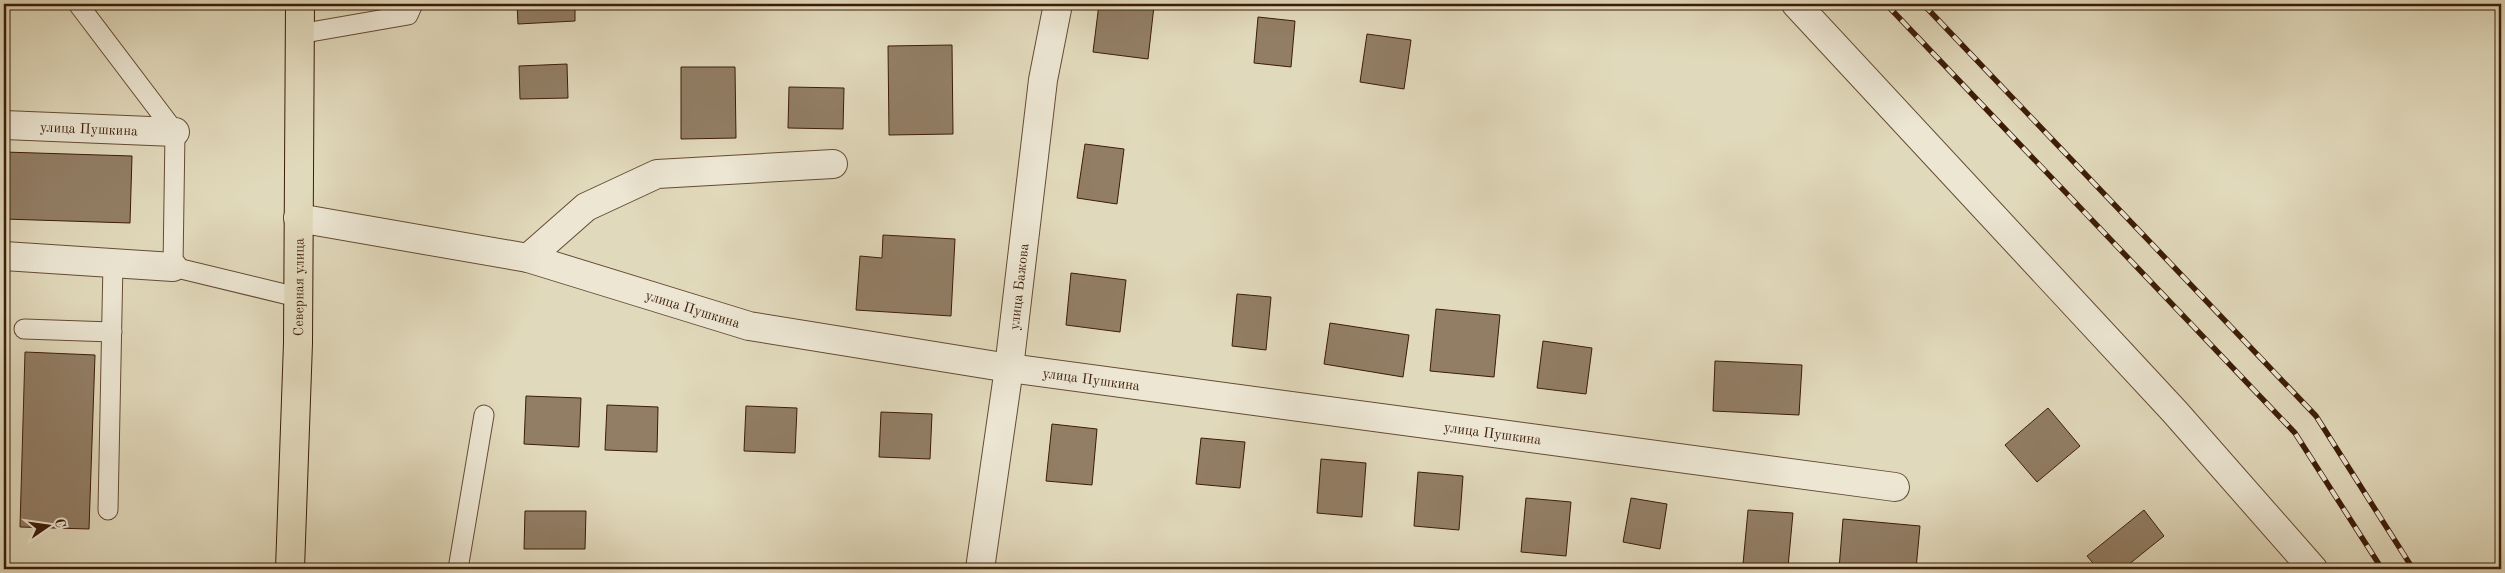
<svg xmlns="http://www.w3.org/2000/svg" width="2505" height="573" font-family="'Old Standard TT',serif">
	<rect width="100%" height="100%" fill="#e1d9bb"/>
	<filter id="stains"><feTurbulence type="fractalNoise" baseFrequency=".004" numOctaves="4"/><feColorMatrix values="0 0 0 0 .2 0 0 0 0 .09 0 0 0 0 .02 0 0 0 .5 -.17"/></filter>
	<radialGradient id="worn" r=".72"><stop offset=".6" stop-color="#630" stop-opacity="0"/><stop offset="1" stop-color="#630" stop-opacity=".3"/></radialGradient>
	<!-- building -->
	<g fill="#927e65" stroke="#3c1c07">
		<path d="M517 4H575V21L518 24Z"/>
		<path d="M1099 4 1154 6 1148 59 1093 52Z"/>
		<path d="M1258 17 1295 21 1291 67 1254 63Z"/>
		<path d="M1367 34 1411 40 1404 89 1360 82Z"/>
		<path d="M952 45 953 134 889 135 888 46Z"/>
		<path d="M567 64 568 98 520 99 519 66Z"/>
		<path d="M681 67H735L736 138 681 139Z"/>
		<path d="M789 87 844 88 843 129 788 128Z"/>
		<path d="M1085 144 1124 149 1117 204 1077 198Z"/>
		<path d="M4 152 132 156 130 223 4 219Z"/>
		<path d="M883 235 955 239 951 316 856 310 860 256 882 258Z"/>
		<path d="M1071 273 1126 280 1120 332 1066 325Z"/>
		<path d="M1237 294 1271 297 1266 350 1232 346Z"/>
		<path d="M1436 309 1500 315 1494 377 1430 371Z"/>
		<path d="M1330 323 1409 335 1403 377 1324 364Z"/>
		<path d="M1543 341 1592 348 1586 394 1537 388Z"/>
		<path d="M25 352 95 355 89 529 20 527Z"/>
		<path d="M1715 361 1802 365 1799 415 1713 411Z"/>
		<path d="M526 396 581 398 579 447 524 444Z"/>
		<path d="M607 405 658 407 657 452 605 450Z"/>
		<path d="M746 406 797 408 795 453 744 451Z"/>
		<path d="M2048 408 2080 446 2037 482 2005 445Z"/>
		<path d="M881 412 932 414 930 459 879 457Z"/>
		<path d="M1052 424 1097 429 1092 485 1046 481Z"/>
		<path d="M1201 438 1245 442 1240 488 1196 484Z"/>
		<path d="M1321 459 1366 463 1362 517 1317 513Z"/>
		<path d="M1418 472 1463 476 1459 530 1414 526Z"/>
		<path d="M1526 498 1571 502 1566 556 1521 552Z"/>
		<path d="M1631 498 1667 504 1660 549 1623 542Z"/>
		<path d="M1748 510 1793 513 1788 567 1743 564Z"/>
		<path d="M2144 510 2164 536 2123 569H2098L2087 556Z"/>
		<path d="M525 511H586L585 549H524Z"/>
		<path d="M1843 519 1920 526 1916 569H1839Z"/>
	</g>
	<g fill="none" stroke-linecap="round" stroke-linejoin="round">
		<!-- service casing -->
		<g stroke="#654b34" stroke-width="21">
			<g id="service">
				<path d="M78 4 175 132 173 267 297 297"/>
				<path d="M299 34 408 15 413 4"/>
				<path d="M24 329 112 332"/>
				<path d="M108 510 113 263"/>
				<path d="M458 569 484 415"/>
			</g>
		</g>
		<!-- minor casing -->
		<g stroke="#654b34" stroke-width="30">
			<g id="minor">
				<path d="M1796 4 2175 412 2313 569"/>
				<path id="s1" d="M4 125 175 132"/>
				<path id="s2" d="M298 218 528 258 749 326 1009 368 1895 487"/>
				<path d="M4 256 173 267"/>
				<path d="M528 258 586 207 657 174 833 164"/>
				<path id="s3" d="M980 569 1009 368 1043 80 1058 4"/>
			</g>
		</g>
		<!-- primary casing -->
		<g stroke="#3c1c07" stroke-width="30">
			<g id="primary">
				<path id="s4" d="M290 569 298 343 300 4"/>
			</g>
		</g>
		<!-- service -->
		<use href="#service" stroke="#ece6d3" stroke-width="19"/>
		<!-- minor -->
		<use href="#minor" stroke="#ece6d3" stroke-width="28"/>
		<!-- primary -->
		<use href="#primary" stroke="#e1d9bb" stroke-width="28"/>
		<!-- rail casing -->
		<g stroke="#3c1c07" stroke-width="5.5">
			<g id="rail">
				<path d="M1886 4 2295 433 2382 569"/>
				<path d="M1923 4 2316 416 2413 569"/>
			</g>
		</g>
		<!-- rail -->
		<use href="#rail" stroke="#ece6d3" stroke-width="4" stroke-dasharray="11" stroke-linecap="butt"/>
	</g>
	<g text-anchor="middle" stroke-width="5" stroke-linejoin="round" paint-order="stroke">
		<!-- street labels -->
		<g font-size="14" fill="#3c1c07" stroke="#ece6d3">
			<text dy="5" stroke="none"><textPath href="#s1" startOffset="85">улица Пушкина</textPath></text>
			<text dy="5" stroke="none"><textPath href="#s3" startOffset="285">улица Бажова</textPath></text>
			<text dy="5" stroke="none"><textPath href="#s4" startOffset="282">Северная улица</textPath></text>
			<text dy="5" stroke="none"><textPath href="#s2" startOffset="406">улица Пушкина</textPath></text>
			<text dy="5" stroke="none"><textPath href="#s2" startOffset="811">улица Пушкина</textPath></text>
			<text dy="5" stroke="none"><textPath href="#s2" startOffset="1216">улица Пушкина</textPath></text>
		</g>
	</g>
	<!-- margin -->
	<rect width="2505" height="573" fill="none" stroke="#e1d9bb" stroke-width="20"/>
	<rect x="5" y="5" width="2495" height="563" fill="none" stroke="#3c1c07" stroke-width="2.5"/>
	<rect x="10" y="10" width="2485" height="553" fill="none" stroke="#3c1c07"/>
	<!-- north arrow -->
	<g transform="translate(48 526) rotate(77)" stroke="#ece6d3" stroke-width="4" paint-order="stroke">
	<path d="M0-4L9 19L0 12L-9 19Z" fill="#3c1c07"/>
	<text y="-8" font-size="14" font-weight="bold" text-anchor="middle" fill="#3c1c07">С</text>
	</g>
	<rect width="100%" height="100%" filter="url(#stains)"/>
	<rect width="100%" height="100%" fill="url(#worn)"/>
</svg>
